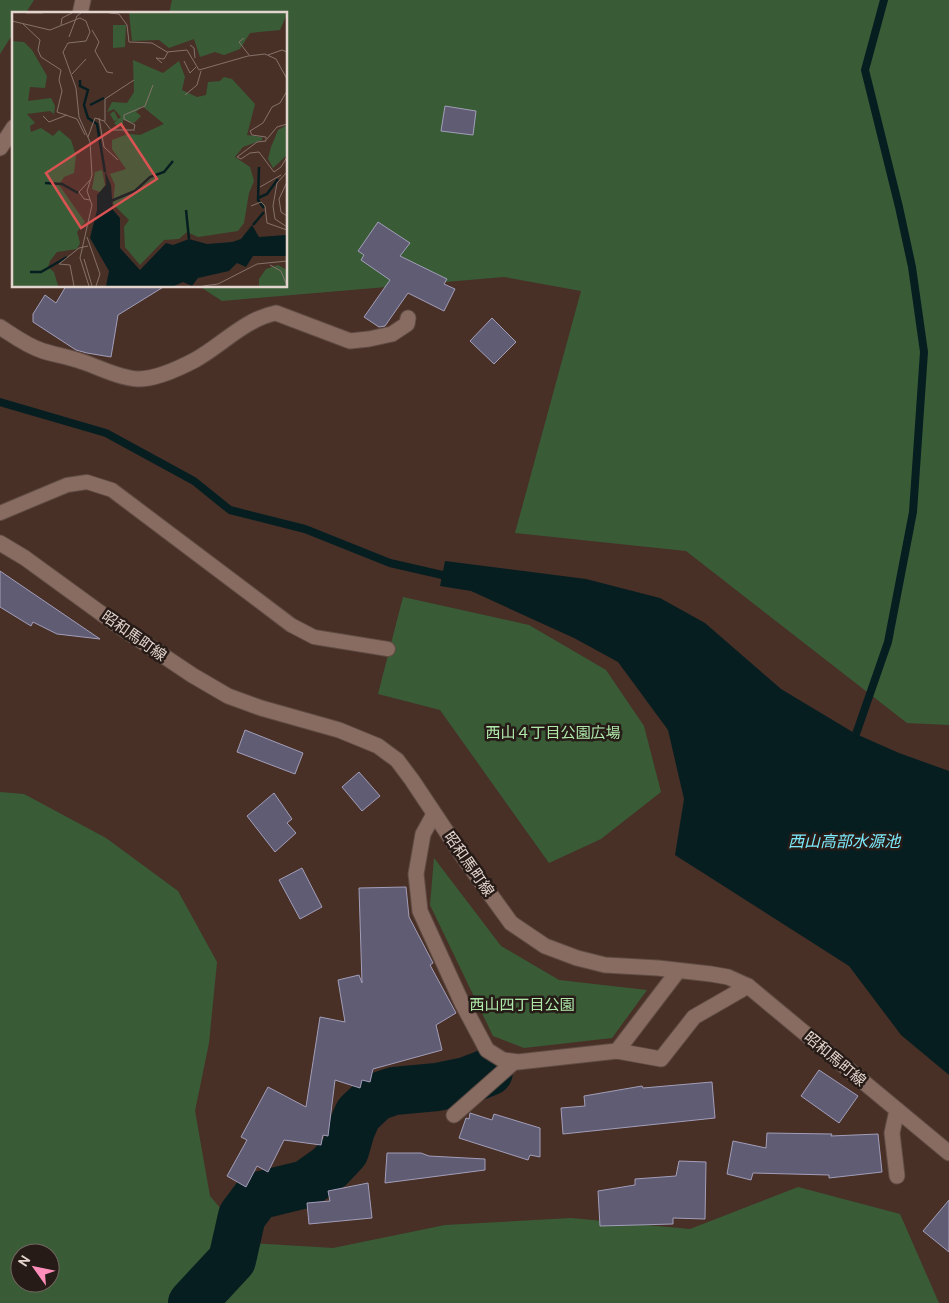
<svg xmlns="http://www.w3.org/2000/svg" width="949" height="1303" font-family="Overpass,'Noto Sans JP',sans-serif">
	<rect width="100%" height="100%" fill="#483027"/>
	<!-- green -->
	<g fill="#395c37" fill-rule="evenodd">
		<path d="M0 0H34L25 14H14V32L0 54Z"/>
		<path d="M172 0H949V725L907 723 686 551 515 533 581 291 504 277 222 301 199 286H286V14H169Z"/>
		<path d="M403 597 529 625 606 670 644 726 661 792 601 839 549 863 440 710 378 694Z"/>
		<path d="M0 792 24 794 106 838 178 891 217 962 209 1043 195 1111 210 1196 250 1243 333 1248 445 1225 571 1218 690 1229 798 1187 900 1214 939 1303H0ZM20 1253H50V1283H20Z"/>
		<path d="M434 858 501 946 559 980 647 990 612 1038 524 1048 493 1036 430 905Z"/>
	</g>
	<!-- water -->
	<path fill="#071e21" d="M445 561 586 579 660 598 705 623 781 689 856 734 899 753 949 771V1075L901 1035 849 966 675 855 684 799 668 730 618 662 574 638 471 591 440 586Z"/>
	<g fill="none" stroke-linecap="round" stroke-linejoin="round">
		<!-- stream -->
		<g stroke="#071e21" stroke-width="8">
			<path d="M0 402 106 433 194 481 230 510 305 529 390 563 451 577"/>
			<path d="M856 734 888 642 913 512 924 352 912 267 899 207 865 70 884 0"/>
		</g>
		<!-- river -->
		<path stroke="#071e21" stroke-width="48" d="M192 1303 232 1260 242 1216 257 1196 306 1184 330 1167 345 1151 351 1130 358 1114 376 1097 394 1091 437 1087 466 1081 489 1072"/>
	</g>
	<!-- building -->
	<g fill="#605c74" stroke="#a29eb9">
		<path d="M445 106 476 111 473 135 441 131Z"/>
		<path d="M378 222 410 243 400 256 447 279 444 284 455 289 444 311 408 293 385 326 379 327 364 317 390 280 361 260 364 255 358 251Z"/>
		<path d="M66 286H165L118 315 111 357 87 353 76 350 33 322V314L45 295 56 303Z"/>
		<path d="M492 318 516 342 494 364 470 341Z"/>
		<path d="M0 571 100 639 57 634 33 622 31 626 0 607Z"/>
		<path d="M245 730 303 753 295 774 237 752Z"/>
		<path d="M359 772 380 796 362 811 342 787Z"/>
		<path d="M274 793 292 819 287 823 296 833 275 852 247 816Z"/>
		<path d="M302 868 322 907 300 919 279 880Z"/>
		<path d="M406 887 409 917 433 963 430 965 456 1013 436 1025 442 1050 373 1069 370 1082 362 1080 360 1088 335 1080 328 1136 323 1135 321 1145 284 1140 268 1172 257 1166 246 1187 227 1176 247 1140 241 1137 268 1087 306 1107 320 1017 345 1022 338 980 359 975 362 983 359 888Z"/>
		<path d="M819 1070 858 1096 839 1123 801 1096Z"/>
		<path d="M712 1082 715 1118 563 1134 561 1108 585 1106 584 1096 642 1086 643 1088Z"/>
		<path d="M470 1113 492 1120 494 1114 540 1128V1157L530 1155 528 1160 459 1138 466 1118 469 1119Z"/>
		<path d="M767 1133 832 1134 831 1136 878 1134 882 1172 829 1178V1175L753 1173 751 1180 727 1174 733 1141 766 1148Z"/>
		<path d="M387 1153H421L429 1156 485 1159V1170L385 1183Z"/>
		<path d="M679 1161 706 1162 705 1219 673 1218V1224L600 1226 598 1191 635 1185V1179L676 1176Z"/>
		<path d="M368 1183 372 1218 309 1224 307 1203 330 1201 328 1191Z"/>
		<path d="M949 1200V1252L923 1231Z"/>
	</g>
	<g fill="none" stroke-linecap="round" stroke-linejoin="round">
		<!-- lane casing -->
		<g stroke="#604c44" stroke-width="16">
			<path id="lane" d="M0 513 67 485 87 482 112 490 291 625 314 637 388 649"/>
		</g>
		<!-- street casing -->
		<g stroke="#604c44" stroke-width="17">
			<g id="street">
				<path d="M80 14 83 0"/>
				<path d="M0 148 14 127"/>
				<path d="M0 327C14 336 27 346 43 351 56 355 70 357 83 362 101 368 119 378 138 379 157 379 178 369 195 360 222 345 245 319 276 313L350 341 369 339 392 334 407 324 408 318"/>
				<path d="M434 814 423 834 416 874 420 911 462 1003 487 1050 503 1060 518 1062 617 1051 678 971"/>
				<path d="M617 1051 661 1059 694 1017 748 986"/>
				<path d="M897 1110 892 1133 897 1176"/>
				<path d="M454 1115 514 1062"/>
			</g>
		</g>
		<!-- secondary casing -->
		<g stroke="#604c44" stroke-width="17">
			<path id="secondary" d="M0 543 25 558 113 622 192 675 228 696 261 708 339 730 378 746 386 752 397 760 412 780 464 858 511 923 545 946 577 958 605 965 658 968 711 974 728 977 748 986 949 1153"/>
		</g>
		<!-- lane -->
		<use href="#lane" stroke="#886c62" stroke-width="14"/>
		<!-- street -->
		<use href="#street" stroke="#886c62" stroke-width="15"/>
		<!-- secondary -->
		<use href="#secondary" stroke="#886c62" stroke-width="15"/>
	</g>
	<g text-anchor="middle" stroke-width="5" stroke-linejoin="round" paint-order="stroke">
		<!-- street labels -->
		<g font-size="15" fill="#e4d4ce" stroke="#261b17">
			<text transform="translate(134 636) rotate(35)" y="5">昭和馬町線</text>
			<text transform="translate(469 864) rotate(55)" y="5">昭和馬町線</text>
			<text transform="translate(835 1059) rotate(40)" y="5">昭和馬町線</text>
		</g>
		<!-- park labels -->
		<g font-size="15" fill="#afeaab" stroke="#261b17">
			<text x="553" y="738">西山４丁目公園広場</text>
			<text x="522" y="1010">西山四丁目公園</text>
		</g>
		<!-- water labels -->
		<g font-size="16" font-style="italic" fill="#7be9f9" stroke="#261b17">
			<text x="844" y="847">西山高部水源池</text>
		</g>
	</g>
	<!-- overview -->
	<g transform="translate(12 12)">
		<rect width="275" height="275" fill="#483027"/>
		<path d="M117 1H275V2L268 18 238 21 228 37 212 43 203 40 188 45 182 27 157 36 147 28 120 29ZM101 13H114L113 35 101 36ZM0 29 12 30 20 38 35 64 33 76 18 75 16 89 39 86 43 94 42 102 38 99 15 102 23 111 18 114 19 120 29 116 41 124 47 118 59 128 64 144 62 161 52 165 47 173 73 210 65 220 68 231 65 237 45 240 38 249 36 255 42 260 46 274H0ZM121 48 151 61 167 49 173 65 170 78 185 85 194 83 196 70 208 69 212 65 220 67 243 92 235 123 250 125V128L231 135 223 145 238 155 242 169 237 181 232 211 226 219 186 225 175 220 167 227 152 228 128 253 113 235 112 215 117 208 101 192 103 173 98 162 114 157 100 137V128L116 122 128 123 152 112 130 94 124 100 129 104 122 111 111 108V114H105L102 111 105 108 102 109 98 102 102 99 106 107 109 105 102 97 95 100 100 90 115 91 122 80ZM275 113V143L261 156 256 147 259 135 266 118ZM90 158 93 173 88 180 80 177 83 160ZM266 253 275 258V274H247V267L254 257Z" fill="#395c37"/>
		<path d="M93 159 99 173 101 198 108 206V236L128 258 154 231 161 233 177 227 195 232 220 230 229 227 240 213 247 225 274 223 275 244H241L234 255 225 251 217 259 186 266 180 274 171 270 162 274H94L97 259 78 226 85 198V183L94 173Z" fill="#071e21"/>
		<path fill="none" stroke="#071e21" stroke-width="2.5" d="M68 68V74L76 78 72 93 76 106 85 112 93 160M78 93 92 86M247 155 246 188 252 196M33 171 50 172 66 181M246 186 255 182 266 167M99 189 123 179 138 165 152 160 161 149M174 198 177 227M241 213 252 200M18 260H29L55 245"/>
		<path fill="none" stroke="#86726a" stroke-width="1" d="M14 1H31M97 1 107 2 115 13 117 30 140 31 155 40 175 38 187 58 236 44 253 42 264 47 275 67M0 9 38 18 68 6 74 9 78 20 74 29 56 31 51 40 64 76 67 105 78 130 80 163 75 179 80 193 68 246 77 274M11 12 28 28 26 38 29 45 49 58 47 68 50 79 45 100 65 107 73 123M49 13 50 6 60 1M80 18 87 30 83 39 95 60 101 61M57 25 65 4 69 1M232 26 227 30 237 43M178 33 182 36 183 46M256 43 270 38 275 40M172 49 178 61 184 55M150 51 144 46 152 47 156 40M60 62 74 47M275 79 268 91 260 95 251 111 238 119 240 123 254 125V129L245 130 225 145 229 147 238 141 247 140 262 160 269 155 275 145M173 83 185 73 189 59M31 104 37 110 55 103M87 106 92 135 106 148M93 109V87L122 68M122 117 123 113 112 107V103L133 94 141 73M76 125 83 106 92 109 99 118H123M255 127 265 115 275 112M275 160 265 171 261 194 263 207 275 215M275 170 267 187 269 200 275 204M248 175 269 163M78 188 72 187 67 180 78 168M239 194 249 190 253 194 255 211 275 218M75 225 88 262 84 274M72 247 80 274M258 253 269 259 275 274M62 274 58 253 47 252 67 236 76 234M191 274 206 272 245 252 275 249"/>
		<path fill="#da5352" fill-opacity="0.15" stroke="#da5352" stroke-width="2.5" d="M109 112 145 167 69 216 34 161Z"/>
		<rect width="275" height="275" fill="none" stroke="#e4d4ce" stroke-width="2.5"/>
	</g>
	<!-- north arrow -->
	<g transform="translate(35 1268) rotate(303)"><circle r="24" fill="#261b17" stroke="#726560"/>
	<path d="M0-4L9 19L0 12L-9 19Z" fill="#ff8eba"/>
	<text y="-8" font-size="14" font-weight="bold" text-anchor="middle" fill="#e4d4ce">N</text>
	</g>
</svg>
